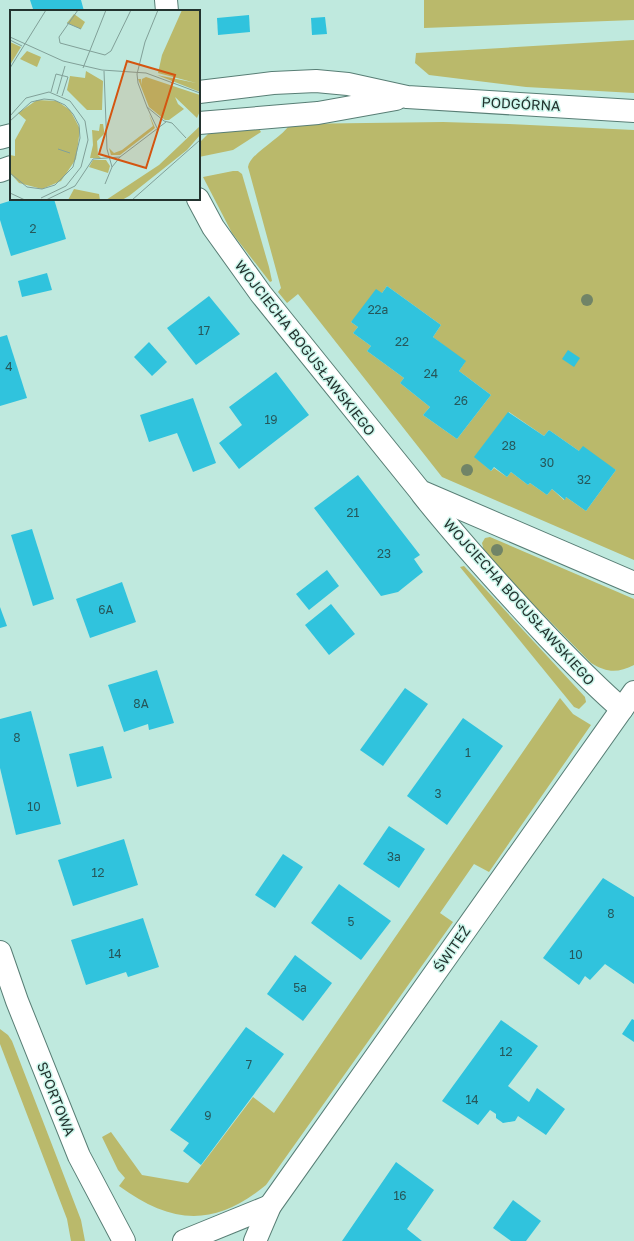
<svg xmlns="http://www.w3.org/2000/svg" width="634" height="1241" font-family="'Golos Text',sans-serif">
	<rect width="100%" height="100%" fill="#bfe9de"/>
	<!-- green -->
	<g fill="#bab96b" fill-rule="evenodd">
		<path d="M424 0H634V20L424 28Z"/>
		<path d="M634 40V93L526 87 429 75 415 63 416 53Z"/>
		<path d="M443 122 509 124 634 130V560L442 477 298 294 287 303 278 292 281 288 248 167C250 153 281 139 290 124ZM387 286 441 325 433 337 465 362 459 371 491 395 457 439 423 415 430 407 400 383 404 378 367 351 371 346 353 333 358 327 351 322 382 293ZM509 412 544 436 549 430 579 451 616 470 586 511 566 497 564 500 552 489 547 495 530 483 528 485 511 472 507 477 494 468 491 471 475 457Z"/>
		<path d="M258 127 261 132 233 150 199 157V143L209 133Z"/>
		<path d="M233 171H238L242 174 269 267 272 281 270 282 232 233 203 177Z"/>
		<path d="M490 537 634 599V665C618 673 607 673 591 663L485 555 482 543 485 538Z"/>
		<path d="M464 566 585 697 586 702 579 709 574 707 460 567Z"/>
		<path d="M560 698 573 714 591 725 489 872 474 864 440 913 453 922 266 1185C214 1228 171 1224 119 1186L125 1178 118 1170 102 1137 111 1132 142 1175 188 1183 253 1097 274 1113Z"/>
		<path d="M0 1029 8 1035 12 1041 81 1220 85 1241H71L67 1219 0 1044Z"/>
	</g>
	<!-- building -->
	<g fill="#30c3dd">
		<path d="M30 0H81L84 11H27L33 9Z"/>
		<path d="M249 15 250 32 218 35 217 18Z"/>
		<path d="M325 17 327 34 312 35 311 18Z"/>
		<path d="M16 199H54L66 239 11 256 0 220V204Z"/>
		<path d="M47 273 52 290 22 297 18 281Z"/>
		<path d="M387 286 441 325 433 337 466 361 459 371 491 395 457 439 423 415 430 407 400 383 404 378 367 351 371 346 353 333 358 327 351 322 376 289 382 293Z"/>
		<path d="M209 296 240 334 196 365 167 328Z"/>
		<path d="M7 335 27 398 0 406V337Z"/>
		<path d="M149 342 167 362 152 376 134 357Z"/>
		<path d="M568 350 580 358 574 367 562 359Z"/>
		<path d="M276 372 309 415 239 469 219 443 242 425 229 407Z"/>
		<path d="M193 398 216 463 193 472 177 433 149 442 140 415Z"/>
		<path d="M508 412 544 436 549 430 579 451 583 446 616 470 586 511 566 497 565 500 552 489 547 495 530 483 528 485 511 472 507 477 494 467 491 471 474 457Z"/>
		<path d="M358 475 420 555 414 559 423 572 398 592 381 596 314 508Z"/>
		<path d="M32 529 54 599 33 606 11 535Z"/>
		<path d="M327 570 339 586 309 610 296 594Z"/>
		<path d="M122 582 136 622 90 638 76 599Z"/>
		<path d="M331 604 355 634 329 655 305 625Z"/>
		<path d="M0 607 7 626 0 628Z"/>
		<path d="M157 670 174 723 149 730 148 724 124 732 108 685Z"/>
		<path d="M405 688 428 704 383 766 360 750Z"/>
		<path d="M31 711 61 824 16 835 0 768V719Z"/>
		<path d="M463 718 503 746 447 825 407 796Z"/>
		<path d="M103 746 112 778 77 787 69 754Z"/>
		<path d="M389 826 425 849 399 888 363 864Z"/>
		<path d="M124 839 138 885 73 906 58 860Z"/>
		<path d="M283 854 303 867 275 908 255 895Z"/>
		<path d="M603 878 634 897V984L605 964 590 980 585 976 579 985 543 958Z"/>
		<path d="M339 884 391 921 361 960 311 923Z"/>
		<path d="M143 918 159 967 128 977 126 972 86 985 71 940Z"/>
		<path d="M295 955 332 983 303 1021 267 994Z"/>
		<path d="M632 1019 634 1020V1042L622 1034Z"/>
		<path d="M501 1020 538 1046 508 1086 529 1102 537 1088 565 1109 546 1135 518 1116 515 1121 503 1123 496 1118V1114L490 1110 478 1125 442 1101Z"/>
		<path d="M246 1027 284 1054 201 1165 183 1151 189 1143 170 1130Z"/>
		<path d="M396 1162 434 1190 407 1229 422 1241H342Z"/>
		<path d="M513 1200 541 1221 526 1241H511L493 1228Z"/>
	</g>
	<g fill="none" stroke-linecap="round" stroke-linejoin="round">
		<!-- street casing -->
		<g stroke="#587e75" stroke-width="24">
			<g id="street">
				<path d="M166 0 167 11"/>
				<path d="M198 199 213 227 261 294 420 491 634 583"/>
				<path d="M422 494C461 543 503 589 546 635 571 661 595 686 622 709"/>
				<path d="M0 952 17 1001 79 1156 124 1241"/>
				<path d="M184 1241 270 1206"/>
				<path d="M255 1241 270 1206 634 692"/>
			</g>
		</g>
		<!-- secondary casing -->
		<g stroke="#587e75" stroke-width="24">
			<g id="secondary">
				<path d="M199 92 273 83 316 81 348 84 407 97 634 111"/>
				<path d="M199 123 318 113 396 99"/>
				<path d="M0 138 11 135"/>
				<path d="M0 171 11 167"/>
			</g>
		</g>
		<!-- street -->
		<use href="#street" stroke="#fff" stroke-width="22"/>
		<!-- secondary -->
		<use href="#secondary" stroke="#fff" stroke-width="22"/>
	</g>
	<!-- trees -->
	<g fill="#718467">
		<circle cx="587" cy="300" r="6"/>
		<circle cx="467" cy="470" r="6"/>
		<circle cx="497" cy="550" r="6"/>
	</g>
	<g text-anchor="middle" stroke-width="3" stroke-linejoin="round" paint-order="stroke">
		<!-- number labels -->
		<g font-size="12" fill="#26575a">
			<text x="33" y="233">2</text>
			<text x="378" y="314">22a</text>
			<text x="204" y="335">17</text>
			<text x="402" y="346">22</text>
			<text x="9" y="371">4</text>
			<text x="431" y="378">24</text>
			<text x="461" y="405">26</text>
			<text x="271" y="424">19</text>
			<text x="509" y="450">28</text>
			<text x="547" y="467">30</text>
			<text x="584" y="484">32</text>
			<text x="353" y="517">21</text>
			<text x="384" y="558">23</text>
			<text x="106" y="614">6A</text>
			<text x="141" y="708">8A</text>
			<text x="17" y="742">8</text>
			<text x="468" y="757">1</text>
			<text x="438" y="798">3</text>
			<text x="34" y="811">10</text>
			<text x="394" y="861">3a</text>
			<text x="98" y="877">12</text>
			<text x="611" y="918">8</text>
			<text x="351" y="926">5</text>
			<text x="115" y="958">14</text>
			<text x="576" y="959">10</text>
			<text x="300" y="992">5a</text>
			<text x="506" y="1056">12</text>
			<text x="249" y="1069">7</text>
			<text x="472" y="1104">14</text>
			<text x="208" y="1120">9</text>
			<text x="400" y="1200">16</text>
		</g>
		<!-- street labels -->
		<g font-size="14" fill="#23332f" stroke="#ccf6eb">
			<text transform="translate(521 104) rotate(3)" y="5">PODGÓRNA</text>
			<text transform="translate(305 348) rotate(52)" y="5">WOJCIECHA BOGUSŁAWSKIEGO</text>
			<text transform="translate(519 602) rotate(48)" y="5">WOJCIECHA BOGUSŁAWSKIEGO</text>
			<text transform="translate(452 949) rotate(-55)" y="5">ŚWITEŹ</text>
			<text transform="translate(56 1099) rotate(68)" y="5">SPORTOWA</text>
		</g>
	</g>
	<!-- overview -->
	<g transform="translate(10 10)">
		<rect width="190" height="190" fill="#bfe9de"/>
		<path d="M172 0H190V82L147 65 186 73 148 63 152 45ZM64 4 75 12 71 19 57 13ZM0 32 11 37 0 55ZM17 41 31 47 27 57 10 49ZM76 61 93 71 92 100H77L57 80 60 66 75 68ZM136 67 190 85V101L187 108 165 87 168 94 174 99 159 110H155L139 97 128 69H131V75L132 69ZM27 90 47 91 60 100 70 119 66 149 51 171 32 179 9 173 0 163V145L5 146V130L16 110 8 103ZM139 104 145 118 110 145H101L99 138 104 143 112 140 143 116ZM90 114H93L94 120V124L87 131 88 145 91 148H80L83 135 82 120 89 121ZM190 116V125L177 140 119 186 112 190H96L149 155ZM83 150H96L100 156 98 163 79 157ZM64 179 89 184 90 190H58Z" fill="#bab96b"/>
		<path fill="none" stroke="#81a098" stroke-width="1" d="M68 0 49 27 50 33 95 45 101 41 121 0M148 0 135 32 127 64 128 73 137 97 154 111 162 113 176 128M57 13 71 19M0 27 53 51 92 60 136 63 190 83M0 30 12 36M0 58 36 0M73 58 96 0M94 61 97 139 102 157 95 174M41 82 46 64 58 67 52 86M47 84 55 56M137 97 147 118M0 106 16 88 39 82 60 91 75 111 78 130 71 157 56 176 31 188M0 111 21 92 34 89 44 90 55 95 63 104 69 115 70 128 63 157 45 175 32 179 17 177 0 163M48 139 60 143M102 157 110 147 156 112M0 183 15 190M36 190 65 176 83 149 110 147M122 190 190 130"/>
		<path fill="#d45510" fill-opacity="0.15" stroke="#d45510" stroke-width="2" d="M117 51 165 65 136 158 89 144Z"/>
		<rect width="190" height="190" fill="none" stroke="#23332f" stroke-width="2"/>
	</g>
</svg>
